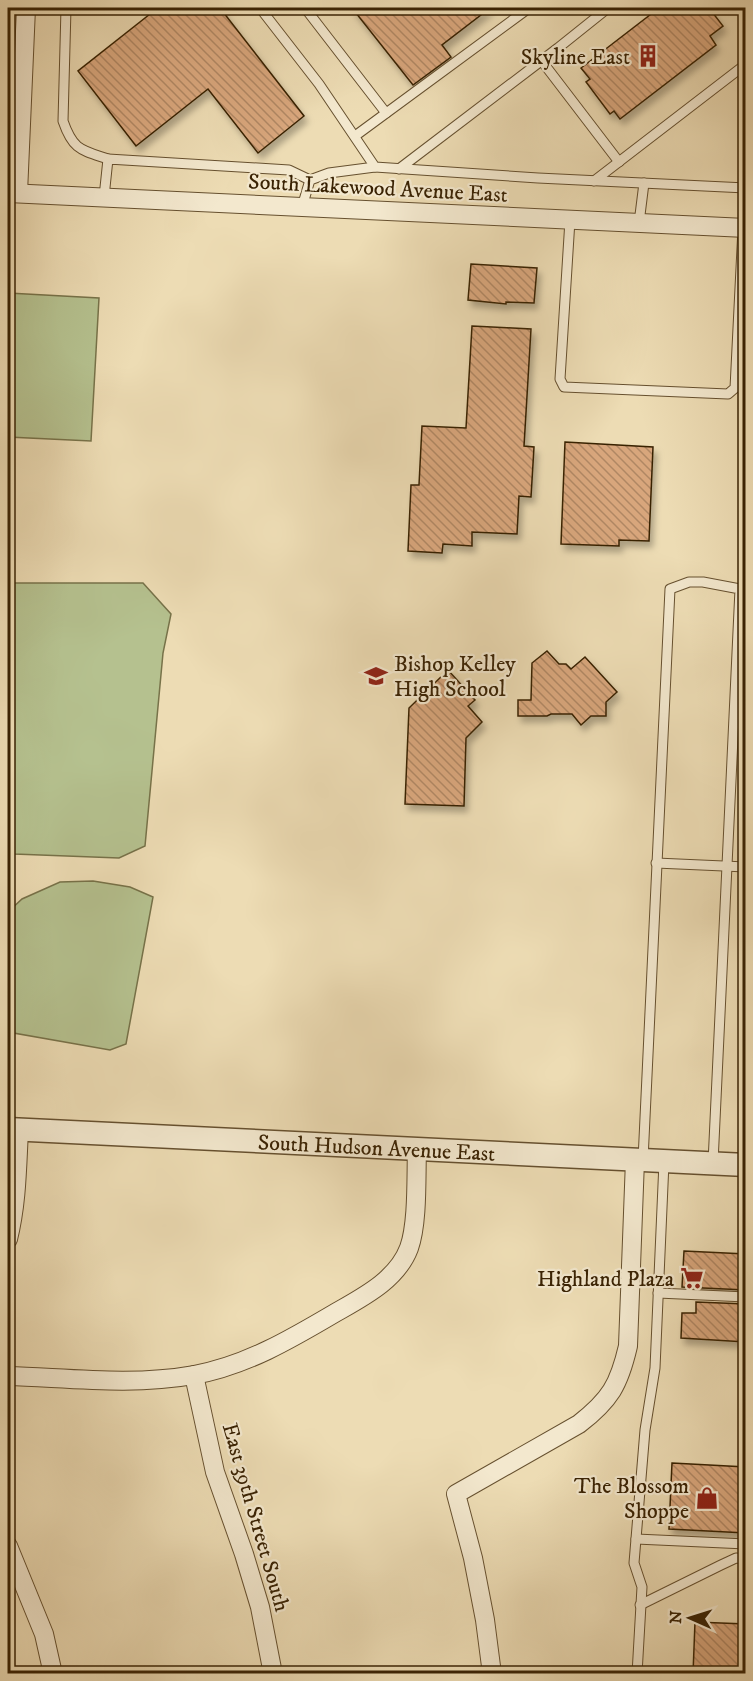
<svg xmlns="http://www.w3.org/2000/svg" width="753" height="1681" font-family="'IM FELL DW Pica',serif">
	<defs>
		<pattern id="building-back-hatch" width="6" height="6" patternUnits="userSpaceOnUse" patternTransform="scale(1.5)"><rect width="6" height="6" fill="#d8a67c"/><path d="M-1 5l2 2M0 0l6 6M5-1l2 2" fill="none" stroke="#b08763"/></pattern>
		<filter id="shadow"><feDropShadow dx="3.5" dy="6" stdDeviation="3" flood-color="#0004"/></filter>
	</defs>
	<rect width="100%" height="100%" fill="#eddcb4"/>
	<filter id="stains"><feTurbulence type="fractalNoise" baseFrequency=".00333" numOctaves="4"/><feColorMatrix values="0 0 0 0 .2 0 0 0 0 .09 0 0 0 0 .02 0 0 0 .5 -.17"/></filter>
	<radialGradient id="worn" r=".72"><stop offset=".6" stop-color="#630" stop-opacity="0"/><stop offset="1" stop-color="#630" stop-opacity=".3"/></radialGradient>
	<!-- grass -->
	<g fill="#b5c18f" stroke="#777249" stroke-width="1.5">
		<path d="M8 293 99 298 91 441 8 437Z"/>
		<path d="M8 583H143L171 614 163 653 145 846 119 858 14 854 8 851Z"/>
		<path d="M93 881 130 887 153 897 126 1044 110 1050 8 1032V912L22 899 60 882Z"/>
	</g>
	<!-- building -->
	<g fill="url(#building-back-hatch)" stroke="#392203" stroke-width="1.5" filter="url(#shadow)">
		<path d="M144 8H220L304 116 258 153 208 89 136 146 78 71 150 14Z"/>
		<path d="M352 8H490L442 45 451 57 413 85Z"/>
		<path d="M659 8H709L723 26 710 36 716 45 620 119 614 111 610 114 586 82 590 79 581 68Z"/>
		<path d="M471 264 537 268 534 303 506 302V304L468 300Z"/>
		<path d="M472 326 531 329 524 446 534 447 531 497 519 496 517 534 472 532V546L443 544 442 553 408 551 411 485H419L422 426 466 428Z"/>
		<path d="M565 442 653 447 649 541 619 540V546L561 544Z"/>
		<path d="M547 651 559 664H566L571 669 585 657 617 692 606 702V716H591L581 725 572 714H551L547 716H518V700H531L532 663Z"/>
		<path d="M448 670 475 700 468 706 482 722 466 738 464 806 405 804 409 708Z"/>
		<path d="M684 1251 746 1254V1290L682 1287Z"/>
		<path d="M696 1302 746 1304V1342L681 1338 682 1313H696Z"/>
		<path d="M672 1463 746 1467V1533L669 1529Z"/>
		<path d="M695 1622 746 1624V1674H693Z"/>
	</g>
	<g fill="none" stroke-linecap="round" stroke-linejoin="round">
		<!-- service casing -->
		<g stroke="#66502f" stroke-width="11">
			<g id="service">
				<path d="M66 8 63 121C73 150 81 150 108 159"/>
				<path d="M260 8 319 84 375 167 538 178 746 188"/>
				<path d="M305 8 386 113"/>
				<path d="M541 60 619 162"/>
				<path d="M355 136 529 8"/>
				<path d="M399 169 558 48 608 8"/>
				<path d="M594 181 746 64"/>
				<path d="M104 197 108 159 289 170 310 180"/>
				<path d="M302 207 310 180 329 173 375 167"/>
				<path d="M570 220 560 379 564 387 728 394 735 388 743 228"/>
				<path d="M639 223 644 183"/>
				<path d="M656 863 746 867"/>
				<path d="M643 1160 670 589 689 582H703L740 589 713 1163"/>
				<path d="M658 1293 746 1297"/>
				<path d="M636 1539 746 1544"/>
				<path d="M640 1605 721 1565 736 1558 746 1559"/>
				<path d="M637 1674 642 1587 634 1563 645 1430 655 1368 664 1162"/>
			</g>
		</g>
		<!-- minor casing -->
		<g stroke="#66502f" stroke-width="20">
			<g id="minor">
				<path d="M8 193 746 228"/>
				<path d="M18 193 26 8"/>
				<path d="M8 1239C17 1203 17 1167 19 1130"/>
				<path d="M194 1375 215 1472 244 1554 260 1607 273 1674"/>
				<path d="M8 1376C69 1378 133 1386 194 1375 245 1366 291 1339 335 1313 363 1297 397 1280 409 1248 418 1223 416 1177 417 1149"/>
				<path d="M8 1546 44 1634 53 1674"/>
				<path d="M492 1674 485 1620 473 1558 456 1494 579 1424C610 1400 619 1385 628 1346L635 1160"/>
			</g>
		</g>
		<!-- tertiary casing -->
		<g stroke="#66502f" stroke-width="25">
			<g id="tertiary">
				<path id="s1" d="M8 1129 746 1165"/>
			</g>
		</g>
		<!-- service -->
		<use href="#service" stroke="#f3e8ce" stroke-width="9"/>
		<!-- minor -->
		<use href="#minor" stroke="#f3e8ce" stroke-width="18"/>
		<!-- tertiary -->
		<use href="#tertiary" stroke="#f3e8ce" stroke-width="22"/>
	</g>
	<!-- icons -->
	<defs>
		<g id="building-bare" transform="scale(1.8)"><path d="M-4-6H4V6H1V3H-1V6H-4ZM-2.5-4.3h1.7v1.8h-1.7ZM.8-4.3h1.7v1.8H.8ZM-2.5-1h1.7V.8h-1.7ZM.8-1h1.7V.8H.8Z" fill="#8f2418" stroke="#f3e8ce" stroke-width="2.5" paint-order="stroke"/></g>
		<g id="school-bare" transform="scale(1.8)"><path d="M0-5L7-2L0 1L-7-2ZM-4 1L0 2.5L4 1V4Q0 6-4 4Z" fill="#8f2418" stroke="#f3e8ce" stroke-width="2.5" paint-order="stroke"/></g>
		<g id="supermarket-bare" transform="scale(1.8)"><path d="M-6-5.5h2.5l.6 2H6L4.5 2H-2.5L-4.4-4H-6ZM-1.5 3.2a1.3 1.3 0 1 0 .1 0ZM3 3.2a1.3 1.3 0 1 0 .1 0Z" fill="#8f2418" stroke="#f3e8ce" stroke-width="2.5" paint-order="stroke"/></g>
		<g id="shop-bare" transform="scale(1.8)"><path d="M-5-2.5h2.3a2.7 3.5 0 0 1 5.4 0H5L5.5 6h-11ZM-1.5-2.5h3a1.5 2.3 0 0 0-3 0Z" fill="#8f2418" stroke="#f3e8ce" stroke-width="2.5" paint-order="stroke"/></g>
	</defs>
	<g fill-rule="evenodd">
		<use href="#building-bare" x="648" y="56"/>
		<use href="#school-bare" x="376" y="676"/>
		<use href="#supermarket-bare" x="692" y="1278"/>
		<use href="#shop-bare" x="707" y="1498"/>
	</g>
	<g text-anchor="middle" stroke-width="4.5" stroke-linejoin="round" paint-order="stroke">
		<!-- poi labels -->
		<g font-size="22" fill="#392203" stroke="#f3e8ce" text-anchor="end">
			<text x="630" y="64">Skyline East</text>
			<text x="394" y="671" text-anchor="start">Bishop Kelley<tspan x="394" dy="25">High School</tspan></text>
			<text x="674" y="1286">Highland Plaza</text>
			<text x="689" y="1493">The Blossom<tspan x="689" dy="25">Shoppe</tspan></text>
		</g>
		<!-- street labels -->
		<g font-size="22" fill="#392203" stroke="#f3e8ce">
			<text transform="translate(378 187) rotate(3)" y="8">South Lakewood Avenue East</text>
			<text dy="8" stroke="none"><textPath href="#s1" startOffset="369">South Hudson Avenue East</textPath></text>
			<text transform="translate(257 1517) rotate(74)" y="8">East 39th Street South</text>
		</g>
	</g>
	<!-- margin -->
	<rect width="753" height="1681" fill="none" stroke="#eddcb4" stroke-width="30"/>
	<rect x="9" y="9" width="735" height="1663" fill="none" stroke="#392203" stroke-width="3"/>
	<rect x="15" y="15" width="723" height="1651" fill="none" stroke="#392203" stroke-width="1.5"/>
	<!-- north arrow -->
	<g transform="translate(690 1618) rotate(273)" stroke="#f3e8ce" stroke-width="4.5" paint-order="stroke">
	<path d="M0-4.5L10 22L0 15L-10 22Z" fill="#392203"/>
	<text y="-9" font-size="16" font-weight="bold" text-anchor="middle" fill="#392203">N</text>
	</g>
	<rect width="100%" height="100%" filter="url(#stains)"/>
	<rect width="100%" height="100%" fill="url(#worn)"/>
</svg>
